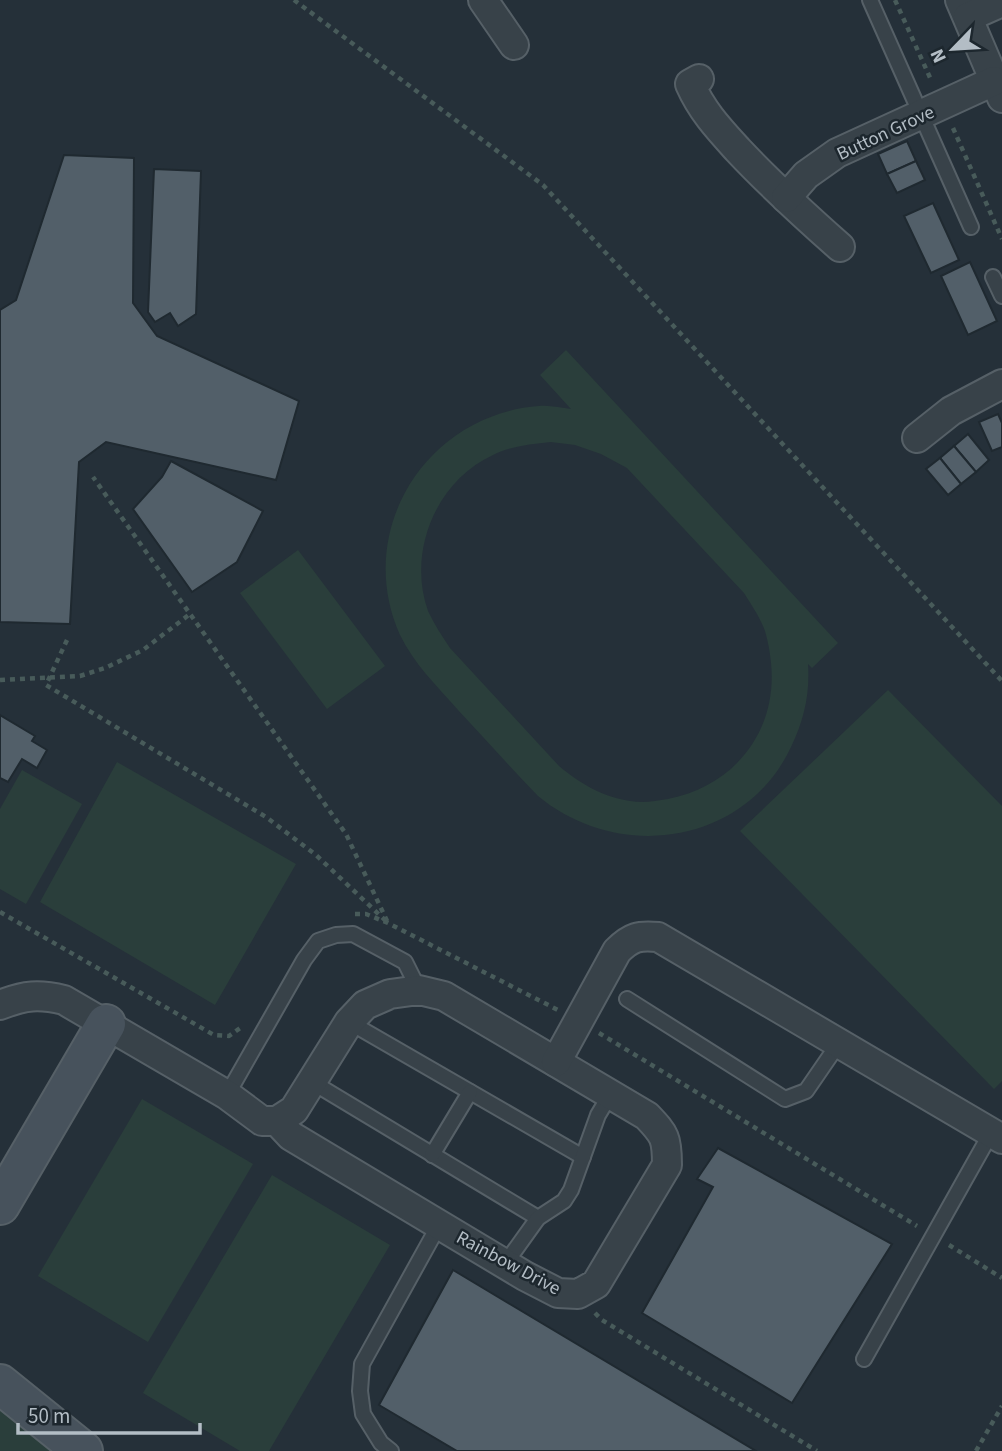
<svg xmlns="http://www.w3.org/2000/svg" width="1002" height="1451" font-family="'Source Sans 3',sans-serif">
	<rect width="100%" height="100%" fill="#253039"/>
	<!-- green -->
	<g fill="#2a3e3b" fill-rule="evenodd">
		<path d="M566 350 838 643 812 668 808 664C810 694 804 720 791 747 745 845 619 863 538 796 511 768 485 739 458 710 437 686 414 664 400 635 353 530 427 414 539 406 550 405 561 408 571 409L540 375ZM551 442 575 445 601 454 627 468 744 593C752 606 760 617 765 631 768 641 770 652 771 663 778 730 735 786 668 799 659 800 651 802 642 802 610 801 583 786 559 766L450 648C442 636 434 624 428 611 407 552 436 481 493 455 511 446 531 444 551 442Z"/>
		<path d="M298 550 385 666 327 709 240 593Z"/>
		<path d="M888 690 1002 806V1081L994 1089 740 831Z"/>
		<path d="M117 762 296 864 215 1005 40 902Z"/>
		<path d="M22 770 82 804 26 904 0 889V809Z"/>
		<path d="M142 1099 253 1164 148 1342 38 1276Z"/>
		<path d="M272 1175 390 1245 269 1451H240L143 1393Z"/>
		<path d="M0 1386 78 1451H0Z"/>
	</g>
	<!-- building -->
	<g fill="#525f69" stroke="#1f2930" stroke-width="2">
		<path d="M907 141 916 161 887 174 878 154Z"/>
		<path d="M64 155 134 158 133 303 157 336 299 401 276 480 106 442 79 462 70 624 0 622V310L16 300Z"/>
		<path d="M916 161 925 180 897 193 887 174Z"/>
		<path d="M154 169 201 171 196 314 178 326 170 313 155 322 148 312Z"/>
		<path d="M933 203 959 260 931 273 904 216Z"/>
		<path d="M970 262 997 321 968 335 941 276Z"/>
		<path d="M998 414 1002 423V447L992 451 979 422Z"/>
		<path d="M968 434 989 460 976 472 954 446Z"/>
		<path d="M954 446 976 472 961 484 940 458Z"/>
		<path d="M940 458 961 484 948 495 926 469Z"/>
		<path d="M171 461 263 511 237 562 192 592 133 509 162 477Z"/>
		<path d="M0 715 35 736 32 741 47 750 37 768 22 759 8 782 0 778Z"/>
		<path d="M718 1148 892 1244 792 1403 642 1313 713 1187 697 1179Z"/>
		<path d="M453 1270 756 1451H457L379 1405Z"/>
	</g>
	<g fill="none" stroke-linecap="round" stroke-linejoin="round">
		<!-- lane casing -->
		<g stroke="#566067" stroke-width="18">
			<g id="lane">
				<path d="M870 0 971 227"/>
				<path d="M993 277 1002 296"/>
				<path d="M627 999 785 1099 806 1091 839 1043"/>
				<path d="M349 1022 583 1157"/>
				<path d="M312 1082 538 1218"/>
				<path d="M227 1095 304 960 318 941 336 935 353 934 405 962 419 990"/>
				<path d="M432 1155 470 1092"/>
				<path d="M505 1264 538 1218 564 1201 571 1190 598 1115 610 1095"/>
				<path d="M864 1359 991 1133"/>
				<path d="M391 1451 381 1443 363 1414 360 1391 362 1364 439 1225"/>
			</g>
		</g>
		<!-- street casing -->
		<g stroke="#566067" stroke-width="32">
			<g id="street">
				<path d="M483 0 514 45"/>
				<path d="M960 0 1002 98"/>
				<path d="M968 17 1002 2"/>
				<path d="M699 79 690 84C702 111 718 128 738 150 770 184 805 216 840 247"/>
				<path d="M786 198 806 175 837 153 994 81"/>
				<path d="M917 438 951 411 1002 384"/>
				<path d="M0 1005C25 995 39 994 64 1000L227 1095 262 1121H277L294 1110 349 1022 365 1005 390 994 419 990 444 996 647 1116C665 1135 667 1138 667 1165L596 1284 578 1294 558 1293 525 1276 291 1136 277 1121"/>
				<path d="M556 1062 617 951C631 937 639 935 658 937L1002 1139"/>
			</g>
		</g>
		<!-- secondary casing -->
		<g stroke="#566067" stroke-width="42">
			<g id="secondary">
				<path d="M0 1205 106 1024"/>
				<path d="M0 1384 83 1451"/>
			</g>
		</g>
		<!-- path -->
		<g stroke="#485b5a" stroke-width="4.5" stroke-dasharray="5 5" stroke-linecap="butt">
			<path d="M294 0 543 185 1002 681"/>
			<path d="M895 0 932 82"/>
			<path d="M953 128 1002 239"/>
			<path d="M67 640 46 685 266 817 316 855 388 923 346 834 93 477"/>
			<path d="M0 680 80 676 105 668 143 650 190 614"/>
			<path d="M0 912 214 1035 229 1036 243 1026"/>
			<path d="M355 914H366L388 923 558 1010"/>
			<path d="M599 1033 917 1226"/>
			<path d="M949 1245 1002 1278"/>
			<path d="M595 1313 602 1320 817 1451"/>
			<path d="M976 1451 1002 1406"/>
		</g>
		<!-- lane -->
		<use href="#lane" stroke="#384249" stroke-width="14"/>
		<!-- street -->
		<use href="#street" stroke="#384249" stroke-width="28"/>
		<!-- secondary -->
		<use href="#secondary" stroke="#47525c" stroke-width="38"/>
	</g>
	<g text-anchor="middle" stroke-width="5" stroke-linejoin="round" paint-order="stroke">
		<!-- street labels -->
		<g font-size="19" fill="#b3bdc5" stroke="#1d272e">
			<text transform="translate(885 132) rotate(-25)" y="7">Button Grove</text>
			<text transform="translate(509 1262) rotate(28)" y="7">Rainbow Drive</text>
		</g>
	</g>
	<!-- north arrow -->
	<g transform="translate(953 49) rotate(245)" stroke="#1d272e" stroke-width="5" paint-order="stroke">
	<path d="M0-5L12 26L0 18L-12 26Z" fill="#b3bdc5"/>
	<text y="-10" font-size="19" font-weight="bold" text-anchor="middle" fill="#b3bdc5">N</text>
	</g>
	<!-- scale -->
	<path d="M18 1423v10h182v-10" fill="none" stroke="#b3bdc5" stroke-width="3.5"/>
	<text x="28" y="1423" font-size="21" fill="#b3bdc5" stroke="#1d272e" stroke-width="5" paint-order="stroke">50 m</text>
</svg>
